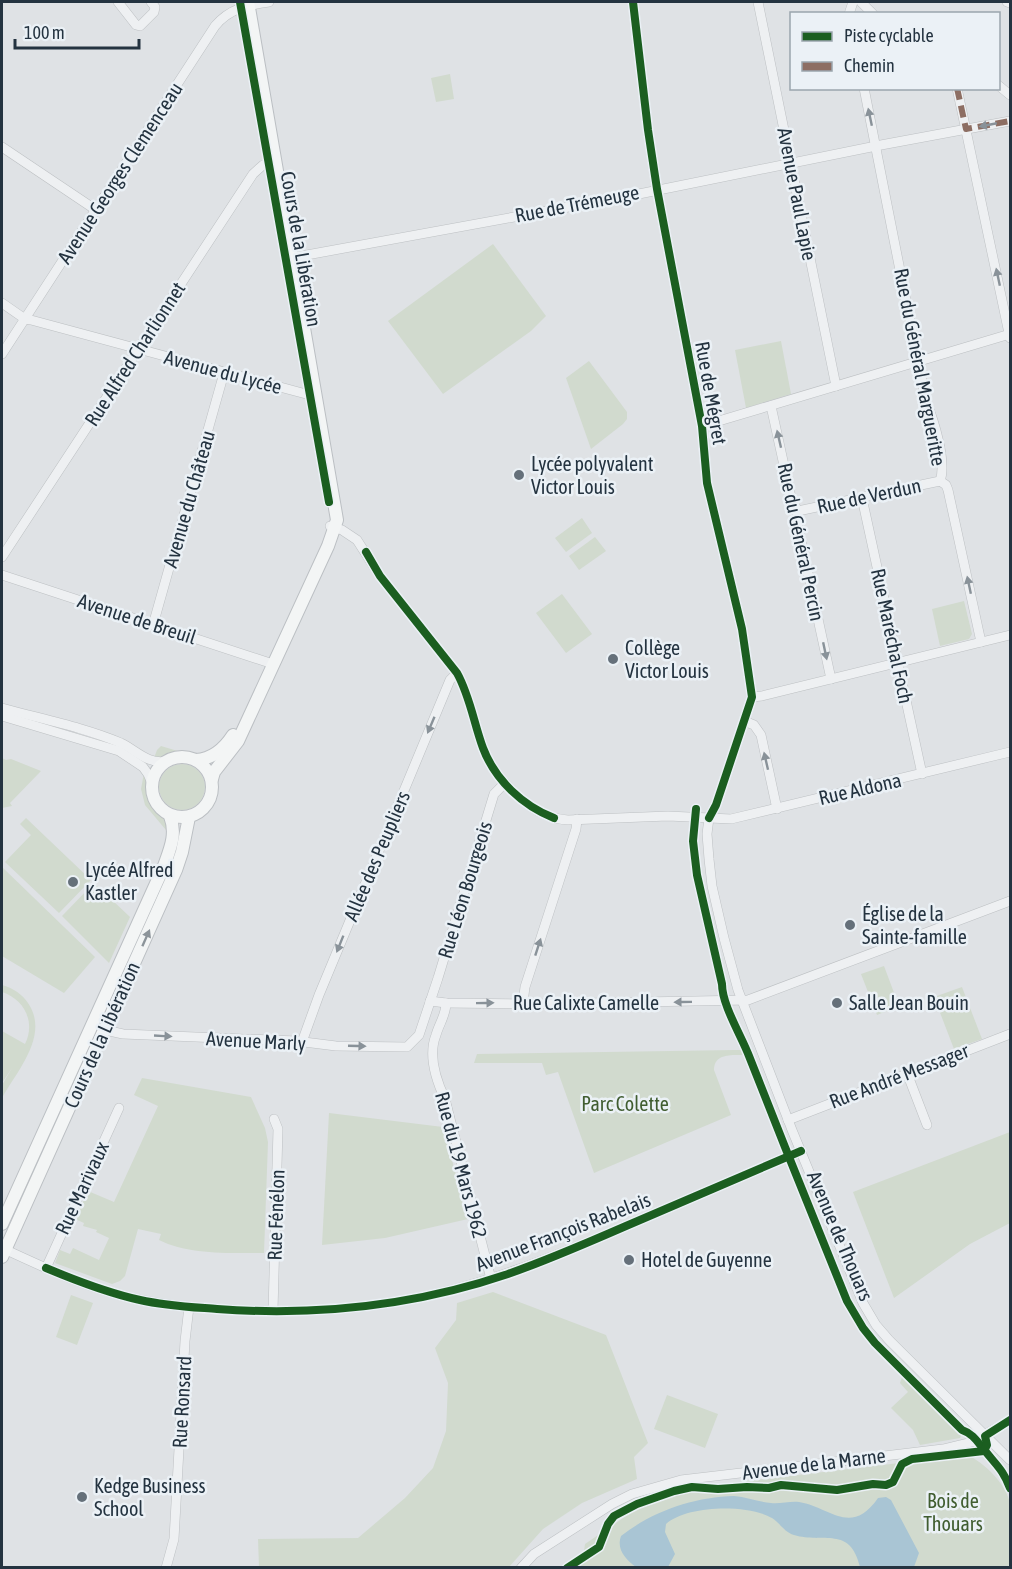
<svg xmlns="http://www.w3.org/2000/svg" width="1012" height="1569" font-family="'Asap Condensed',sans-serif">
	<rect width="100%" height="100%" fill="#dfe2e5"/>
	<!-- green -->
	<g fill="#d1dace">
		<path d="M450 74 454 99 436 102 431 78Z"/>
		<path d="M493 244 546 316 531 331 443 394 388 321Z"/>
		<path d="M781 341 791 394 746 408 735 350Z"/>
		<path d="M589 361 627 412V419L623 424 591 449 566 378Z"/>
		<path d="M582 518 592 533 566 552 555 538Z"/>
		<path d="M595 537 606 551 579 570 569 556Z"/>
		<path d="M562 594 592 634 566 653 536 613Z"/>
		<path d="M964 601 972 634 969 639 940 646 932 609Z"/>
		<path d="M161 746 181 752 160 759 154 758 157 750Z"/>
		<path d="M2 758 6 760 11 759 41 771 10 803 12 806 2 808Z"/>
		<circle cx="182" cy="787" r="23"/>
		<path d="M144 773C148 782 146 793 151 802 155 812 164 817 169 827L166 830 145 805 141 789Z"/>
		<path d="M26 818 91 880 59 913 5 862 31 835 20 824Z"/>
		<path d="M2 867 95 957 64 993 2 956Z"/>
		<path d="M94 883 130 917 109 963 62 916Z"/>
		<path d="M884 966 899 1006 877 1015 861 974Z"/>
		<path d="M2 985C13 988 22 994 28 1003 50 1035 17 1071 2 1098V1085L12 1068 2 1083V1031L25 1044C36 1022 24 999 2 992Z"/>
		<path d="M962 987 982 1039 954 1049 934 997Z"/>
		<path d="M735 1050H742L745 1055C732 1055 714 1053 714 1070L731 1115 594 1173 558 1072 546 1075 542 1063H474L477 1054Z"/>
		<path d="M142 1078 251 1097 265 1128 268 1142 264 1253C231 1253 188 1255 159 1240L161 1234 138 1229 125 1276 120 1281 112 1284 55 1263 60 1250 70 1254 73 1248 99 1260 109 1238 96 1232 97 1230 83 1226 84 1223 75 1219 88 1191 114 1202 158 1106 134 1095Z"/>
		<path d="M329 1113 443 1127 468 1219 385 1238 322 1245Z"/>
		<path d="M1010 1132V1223L970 1244 894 1298 853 1192Z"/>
		<path d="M493 1292 606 1335 648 1443 634 1457 637 1479 582 1503 543 1529 509 1567H259L258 1539 358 1538 405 1498 433 1468 446 1431 448 1383 435 1348 456 1320 457 1303Z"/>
		<path d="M71 1295 93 1303 77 1345 56 1337Z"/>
		<path d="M902 1377 962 1433 960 1438 920 1445 913 1430 891 1408 908 1392 900 1383Z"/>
		<path d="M667 1395 718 1414 705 1448 654 1429Z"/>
		<path d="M967 1455C984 1462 1006 1484 1010 1503 1012 1516 1010 1550 1010 1565L1005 1567 559 1568 584 1551 585 1544 632 1512 675 1493 697 1487Z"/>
	</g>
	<!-- water -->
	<path fill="#a9c5d4" d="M734 1496C747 1497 759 1502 771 1503 780 1504 790 1501 799 1502 830 1507 851 1537 878 1498L886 1497 891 1500 919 1553 914 1567H860C850 1525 824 1544 794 1535 784 1532 780 1523 772 1518 748 1504 687 1505 666 1524L665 1532 675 1554 668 1567H636C626 1560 616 1549 621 1536 653 1511 694 1497 734 1496Z"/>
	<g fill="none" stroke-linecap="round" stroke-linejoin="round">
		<!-- minor casing -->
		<g stroke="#bdc0c3" stroke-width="10">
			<g id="minor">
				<path d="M118 2 136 25 140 26 154 12 155 7 151 2"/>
				<path d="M633 2 648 130 657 189 702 426 707 483 742 629 752 697 716 805 709 818 707 834 709 859 712 886 724 938 738 990 792 1130 863 1303 876 1325 889 1340 1010 1460"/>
				<path d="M758 2 836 386"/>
				<path d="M861 2 873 14"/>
				<path d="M1007 2 1010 3"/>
				<path d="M849 14 853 2"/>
				<path d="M998 85 1010 95"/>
				<path d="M864 88 926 402C934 420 947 462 940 481"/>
				<path d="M957 88 1010 338"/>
				<path d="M2 147 96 210"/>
				<path d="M285 259 634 195 881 145 1010 121"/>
				<path d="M2 303 25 319 31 320 306 394 316 392"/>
				<path d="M2 354 215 26C230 8 248 5 269 2"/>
				<path d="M771 406 792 502 798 511 797 522 831 679"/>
				<path d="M702 426 1010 334"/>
				<path d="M940 481 946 485 948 490 981 642"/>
				<path d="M862 498 922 774"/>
				<path d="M798 511 940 481"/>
				<path d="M330 526 342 530 357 540 380 576 457 673C472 699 474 730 487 757 495 774 508 788 522 800 535 811 550 819 568 820L668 816 731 819 1010 752"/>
				<path d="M2 557 253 174 263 165 276 162"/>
				<path d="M2 575 273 664"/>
				<path d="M153 625 224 373"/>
				<path d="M752 697 762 696 1010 635"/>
				<path d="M2 708C41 719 83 727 121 743 136 750 148 765 167 761"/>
				<path d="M2 716 119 751 143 767 148 774 152 783"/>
				<path d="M744 721 754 725 761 735 777 809"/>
				<path d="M430 1001 446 1003 535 1004 748 1000 1010 901"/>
				<path d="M446 1003C446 1015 439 1024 436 1035 428 1055 436 1080 445 1099L491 1279"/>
				<path d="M523 1003 525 987 576 829 577 819"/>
				<path d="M105 1030 123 1034 296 1041 336 1046 407 1047 419 1035 438 978 494 794 505 783"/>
				<path d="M302 1042 319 995 450 680 457 673"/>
				<path d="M907 1073 927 1125"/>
				<path d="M788 1120 1010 1034"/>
				<path d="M2 1248C47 1269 92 1290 141 1300 174 1307 207 1308 240 1310 296 1313 352 1310 407 1300 484 1286 555 1256 626 1226 684 1201 743 1176 801 1151"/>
				<path d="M46 1268 119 1108"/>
				<path d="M273 1311 278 1129 274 1119"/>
				<path d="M166 1568 174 1539 185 1341 189 1307"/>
				<path d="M521 1568 534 1554 612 1504 632 1494 681 1480 943 1449 972 1442 1010 1420"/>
			</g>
		</g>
		<!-- major casing -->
		<g stroke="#bbbfc3" stroke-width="14">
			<g id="major">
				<circle cx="182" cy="787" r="30"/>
				<path d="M196 760C213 759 224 749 233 735"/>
				<path d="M212 779 214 772 238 741 328 546 337 520 248 2"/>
				<path d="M2 1224 164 866C170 849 177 834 170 816"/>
				<path d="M2 1257 176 870 182 852 189 817"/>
			</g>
		</g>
		<!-- minor -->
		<use href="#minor" stroke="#eef0f2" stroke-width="9"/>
		<!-- major -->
		<use href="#major" stroke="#f3f5f5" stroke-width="12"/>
		<!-- quiet -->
		<path stroke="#8d6e63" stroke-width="6" stroke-dasharray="12 6" stroke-linecap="butt" d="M957 88 966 129 1010 121"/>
		<!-- cycleway casing -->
		<g stroke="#ebf1f6" stroke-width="11">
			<g id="cycleway">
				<path d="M240 2 329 502"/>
				<path d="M633 2 648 130 657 189 702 426 707 483 742 629 752 697 716 805 709 818"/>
				<path d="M366 552 380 576 457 673C470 696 474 724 483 748 495 780 523 806 554 818"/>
				<path d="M696 809 693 841 697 875 722 984C722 1005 741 1035 749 1056 781 1138 814 1219 847 1301L863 1328 875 1343 962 1430C974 1434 978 1443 986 1452 998 1467 1003 1470 1010 1488"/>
				<path d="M46 1268C77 1281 108 1293 140 1300 166 1306 191 1307 217 1309 315 1316 414 1306 508 1274 548 1260 587 1243 626 1226 684 1201 743 1176 801 1151"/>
				<path d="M567 1568 599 1547 608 1524 614 1516 637 1504 674 1491 692 1487 718 1489 747 1487 769 1488 781 1485 837 1490 873 1484 886 1485 893 1482 902 1464 912 1459 984 1451 987 1445 985 1436 1010 1420"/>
			</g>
		</g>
		<!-- cycleway -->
		<use href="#cycleway" stroke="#1b5e20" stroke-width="8"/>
	</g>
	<!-- one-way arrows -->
	<defs><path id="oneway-solid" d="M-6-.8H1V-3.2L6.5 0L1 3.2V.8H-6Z" transform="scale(1.5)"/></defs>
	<g fill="#899299">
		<use href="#oneway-solid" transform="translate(870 117) rotate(-102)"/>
		<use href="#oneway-solid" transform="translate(988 125) rotate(169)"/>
		<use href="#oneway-solid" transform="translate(998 277) rotate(-102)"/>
		<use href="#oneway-solid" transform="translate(779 439) rotate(-103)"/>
		<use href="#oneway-solid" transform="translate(969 585) rotate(-102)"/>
		<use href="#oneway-solid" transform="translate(825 651) rotate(78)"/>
		<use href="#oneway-solid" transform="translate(431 725) rotate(113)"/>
		<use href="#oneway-solid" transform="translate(766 761) rotate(-103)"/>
		<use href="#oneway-solid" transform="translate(340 944) rotate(112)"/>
		<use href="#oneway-solid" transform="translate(538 947) rotate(-72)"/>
		<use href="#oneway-solid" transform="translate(683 1002) rotate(179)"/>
		<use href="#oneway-solid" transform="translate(485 1003) rotate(-1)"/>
		<use href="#oneway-solid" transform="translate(163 1036) rotate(3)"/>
		<use href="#oneway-solid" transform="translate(357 1046) rotate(2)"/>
	</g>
	<use fill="#8c949a" href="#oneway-solid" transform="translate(146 938) rotate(-66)"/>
	<!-- markers -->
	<g fill="#65707a" stroke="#ebf1f6" stroke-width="2">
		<circle cx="519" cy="475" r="6"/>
		<circle cx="613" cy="659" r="6"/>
		<circle cx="73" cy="882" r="6"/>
		<circle cx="850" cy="925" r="6"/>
		<circle cx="837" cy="1003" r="6"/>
		<circle cx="629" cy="1260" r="6"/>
		<circle cx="82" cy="1497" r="6"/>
	</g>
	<g text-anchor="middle" stroke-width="5" stroke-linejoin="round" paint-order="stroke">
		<!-- street labels -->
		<g font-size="20" fill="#243340" stroke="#ebf1f6">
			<text transform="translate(120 173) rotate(-57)" y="7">Avenue Georges Clemenceau</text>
			<text transform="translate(797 194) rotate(79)" y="7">Avenue Paul Lapie</text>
			<text transform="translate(577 204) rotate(-11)" y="7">Rue de Trémeuge</text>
			<text transform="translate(301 249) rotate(80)" y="7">Cours de la Libération</text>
			<text transform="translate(135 354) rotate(-57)" y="7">Rue Alfred Charlionnet</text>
			<text transform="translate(920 367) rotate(79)" y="7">Rue du Général Margueritte</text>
			<text transform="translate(223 372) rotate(15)" y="7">Avenue du Lycée</text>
			<text transform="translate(711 393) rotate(80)" y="7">Rue de Mégret</text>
			<text transform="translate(869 496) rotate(-12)" y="7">Rue de Verdun</text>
			<text transform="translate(189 499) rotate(-74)" y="7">Avenue du Château</text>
			<text transform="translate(801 542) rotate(78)" y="7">Rue du Général Percin</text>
			<text transform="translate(137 619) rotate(18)" y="7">Avenue de Breuil</text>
			<text transform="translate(892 636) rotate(78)" y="7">Rue Maréchal Foch</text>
			<text transform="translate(860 789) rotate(-13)" y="7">Rue Aldona</text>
			<text transform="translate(377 856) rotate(-67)" y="7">Allée des Peupliers</text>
			<text transform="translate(465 890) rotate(-73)" y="7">Rue Léon Bourgeois</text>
			<text x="586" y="1010">Rue Calixte Camelle</text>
			<text transform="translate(102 1035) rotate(-66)" y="7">Cours de la Libération</text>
			<text transform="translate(256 1041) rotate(3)" y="7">Avenue Marly</text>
			<text transform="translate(899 1076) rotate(-21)" y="7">Rue André Messager</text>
			<text transform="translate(461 1165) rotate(75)" y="7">Rue du 19 Mars 1962</text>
			<text transform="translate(82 1188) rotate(-65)" y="7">Rue Marivaux</text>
			<text transform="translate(276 1215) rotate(-88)" y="7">Rue Fénélon</text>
			<text transform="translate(563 1232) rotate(-21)" y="7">Avenue François Rabelais</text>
			<text transform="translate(840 1236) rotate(67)" y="7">Avenue de Thouars</text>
			<text transform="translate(182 1402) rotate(-87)" y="7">Rue Ronsard</text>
			<text transform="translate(814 1464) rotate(-7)" y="7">Avenue de la Marne</text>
		</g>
		<!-- poi labels -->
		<g font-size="20" fill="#243340" stroke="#ebf1f6" text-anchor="start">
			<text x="531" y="471">Lycée polyvalent<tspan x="531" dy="23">Victor Louis</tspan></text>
			<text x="625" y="655">Collège<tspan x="625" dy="23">Victor Louis</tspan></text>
			<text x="85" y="877">Lycée Alfred<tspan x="85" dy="23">Kastler</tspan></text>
			<text x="862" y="921">Église de la<tspan x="862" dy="23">Sainte-famille</tspan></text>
			<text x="849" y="1010">Salle Jean Bouin</text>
			<text x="641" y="1267">Hotel de Guyenne</text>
			<text x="94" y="1493">Kedge Business<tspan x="94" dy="23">School</tspan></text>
		</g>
		<!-- park labels -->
		<g font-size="20" fill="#405d30" stroke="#ebf1f6">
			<text x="625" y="1111">Parc Colette</text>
			<text x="953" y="1508">Bois de<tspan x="953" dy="23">Thouars</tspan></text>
		</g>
	</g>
	<!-- border -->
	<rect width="1012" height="1569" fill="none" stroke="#243340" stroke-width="6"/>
	<!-- legend -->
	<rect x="790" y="12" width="210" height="78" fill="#ebf1f6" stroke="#9ba5ad" stroke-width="1.5"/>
	<rect x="802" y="32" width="30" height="9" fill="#1b5e20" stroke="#9ba5ad" stroke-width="1.5"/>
	<text x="844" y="42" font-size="18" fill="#243340">Piste cyclable</text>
	<rect x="802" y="62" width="30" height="9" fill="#8d6e63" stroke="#9ba5ad" stroke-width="1.5"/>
	<text x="844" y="72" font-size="18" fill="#243340">Chemin</text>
	<!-- scale -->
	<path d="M15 39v9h124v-9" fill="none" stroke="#243340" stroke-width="3"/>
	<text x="24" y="39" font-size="18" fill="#243340" stroke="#ebf1f6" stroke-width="4.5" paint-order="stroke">100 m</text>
</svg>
